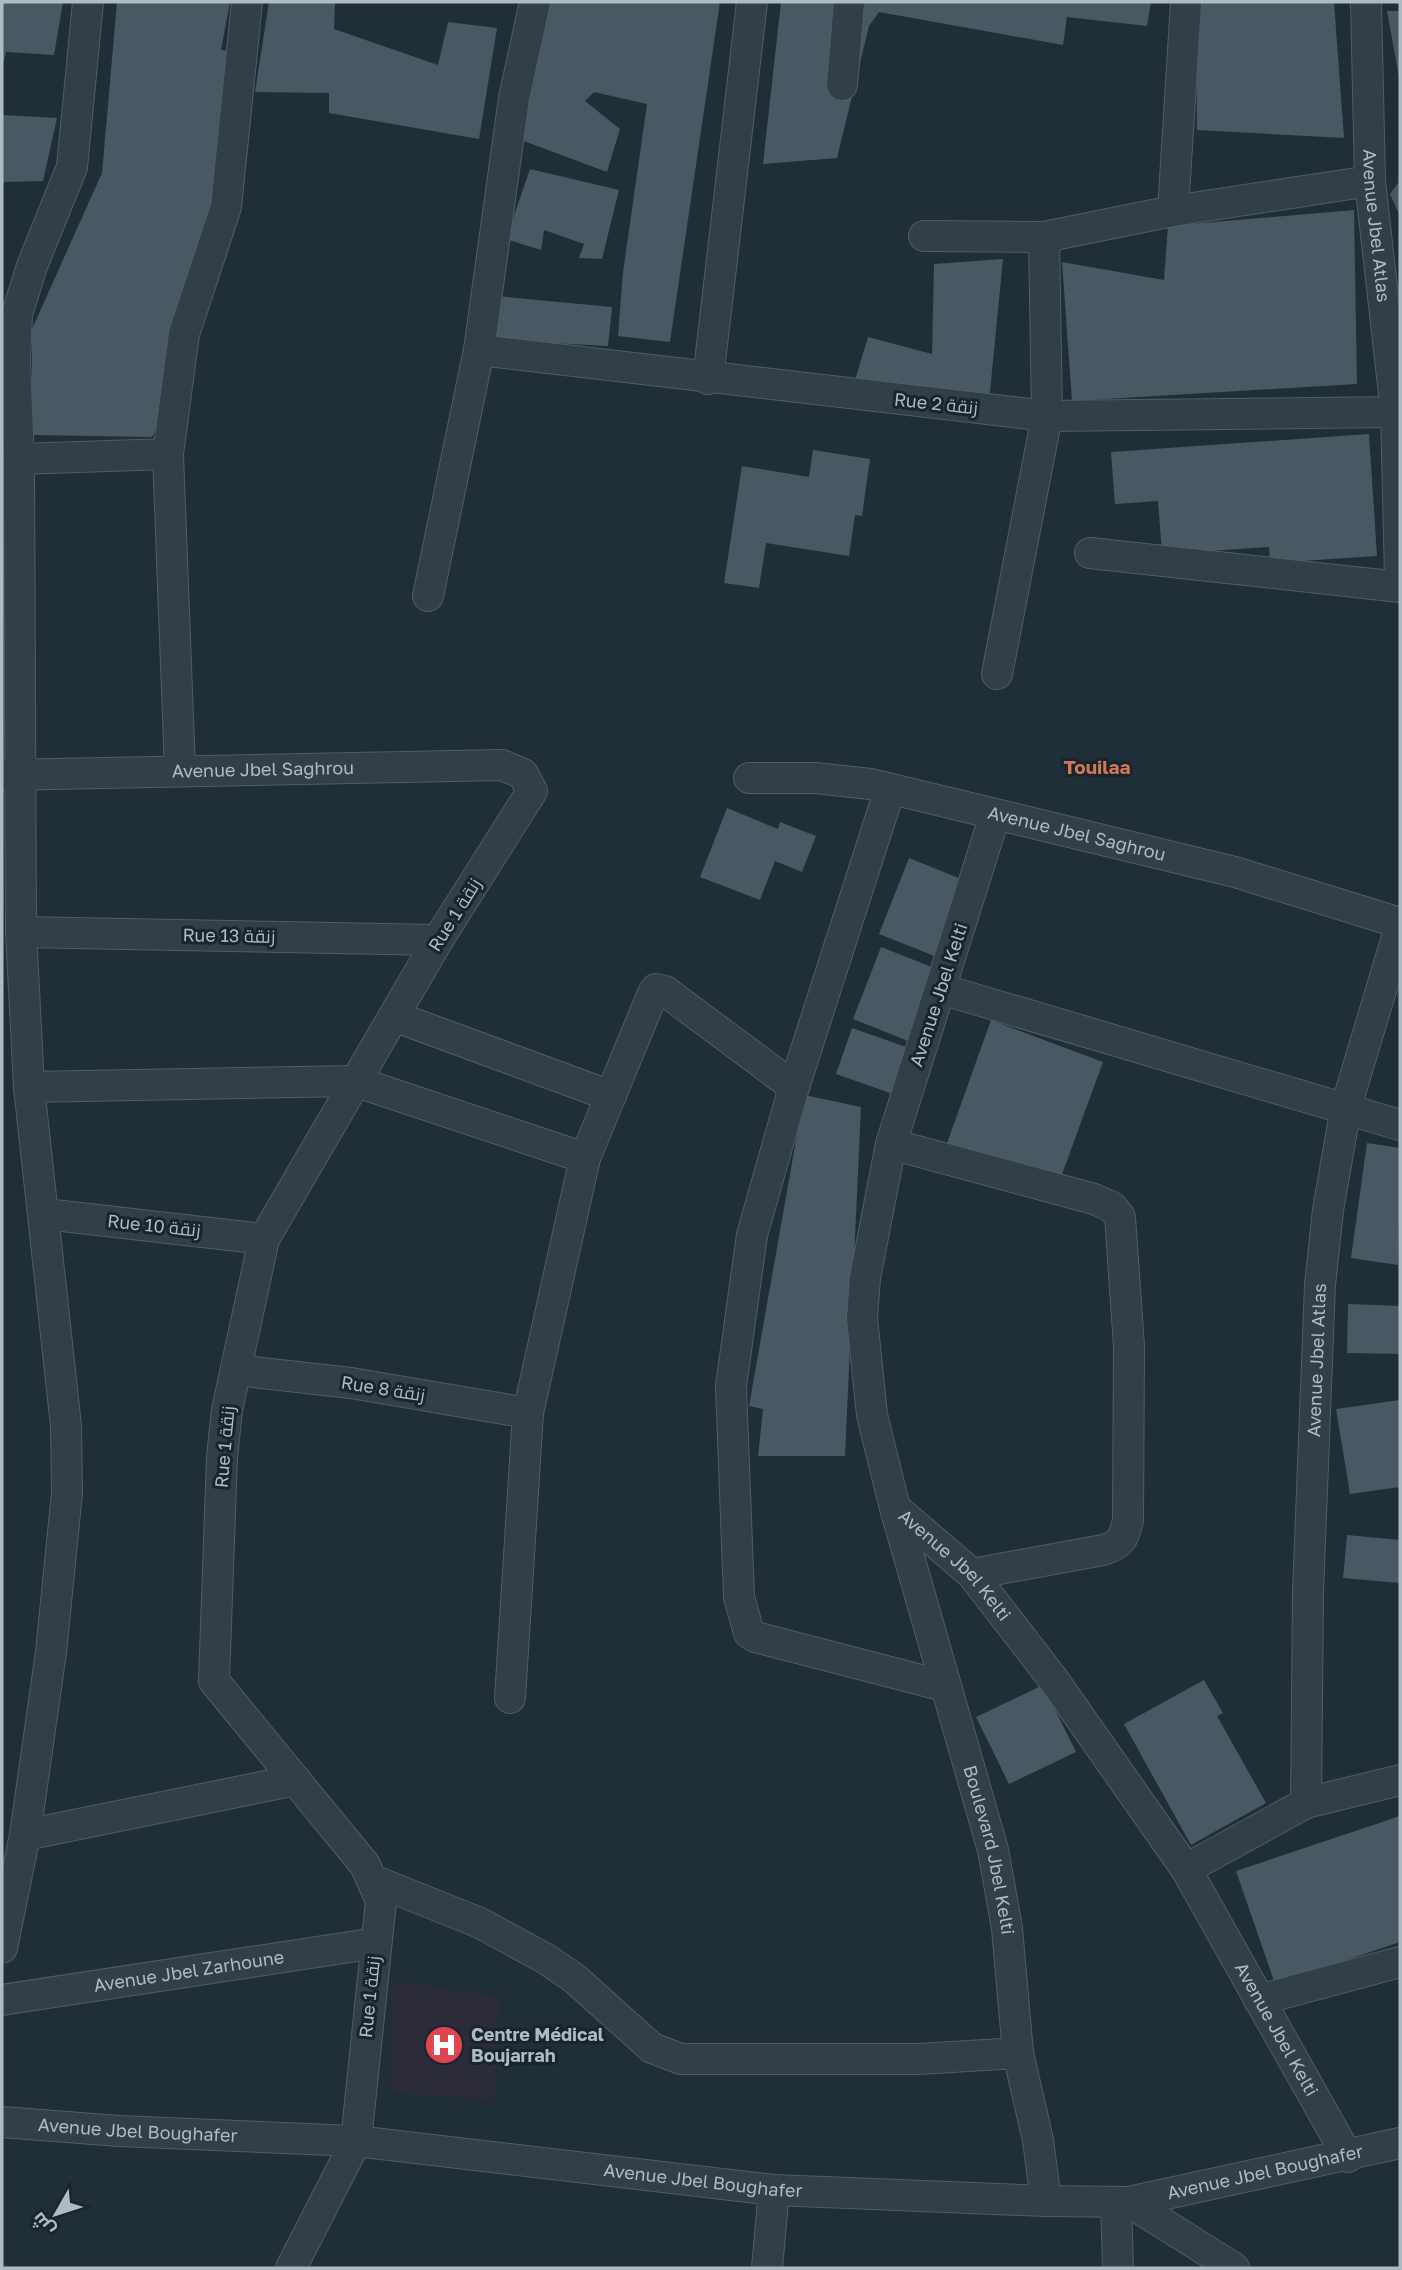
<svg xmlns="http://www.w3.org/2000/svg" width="1402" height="2270" font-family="'Golos Text',Cairo,sans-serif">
	<rect width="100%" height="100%" fill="#202e37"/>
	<!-- medical -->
	<path fill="#2b2c38" d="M394 1981 500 1997 494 2100 389 2092Z"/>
	<!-- building -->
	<g fill="#485963">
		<path d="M2 2H63L54 55 6 52 2 69Z"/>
		<path d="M117 2H230L221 50 239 52 226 187 161 421 152 437 32 435V329L102 173Z"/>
		<path d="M269 2H335L334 29 438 65 448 22 497 28 479 139 329 113V93L255 92Z"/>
		<path d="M549 2H720L670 342 618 336 623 272 647 104 594 92 585 101 620 129 607 172 521 140Z"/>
		<path d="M781 2H1151L1147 26 1067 17 1063 45 879 12 869 26 837 158 763 164Z"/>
		<path d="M1196 2H1334L1344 138 1197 130Z"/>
		<path d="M1387 11H1400V77H1399Z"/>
		<path d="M2 115 57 118 43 181 4 182 2 187Z"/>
		<path d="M530 169 619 190 602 259 579 258 584 244 544 230 541 250 506 239Z"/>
		<path d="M1398 183H1400V216L1390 194Z"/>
		<path d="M1354 210 1357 384 1072 401 1062 262 1164 280 1168 226Z"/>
		<path d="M1003 259 989 402 852 390 868 337 932 354 934 264Z"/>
		<path d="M496 296 612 307 608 346 491 340Z"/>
		<path d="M1369 434 1377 556 1270 563 1269 547 1162 554 1158 501 1115 504 1111 452Z"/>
		<path d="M813 450 870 459 862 516 855 515 849 556 766 543 759 588 724 583 742 466 809 477Z"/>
		<path d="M727 808 778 829 780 822 816 836 802 872 775 861 760 900 700 877Z"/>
		<path d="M909 858 966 881 937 957 879 934Z"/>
		<path d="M881 947 932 967 924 988 928 990 908 1041 853 1019Z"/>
		<path d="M991 1020 1103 1062 1057 1188 946 1146Z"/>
		<path d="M852 1028 909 1048 893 1094 836 1074Z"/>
		<path d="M804 1095 861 1107 845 1456H758L763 1409 749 1406Z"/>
		<path d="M1367 1143 1400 1148 1398 1265 1351 1258Z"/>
		<path d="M1348 1304 1400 1306V1354L1347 1353Z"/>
		<path d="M1400 1400V1487L1350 1494 1336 1409Z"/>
		<path d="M1347 1535 1400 1540V1583L1343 1578Z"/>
		<path d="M1204 1680 1223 1713 1217 1716 1266 1803 1191 1845 1124 1724Z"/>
		<path d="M1043 1685 1076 1752 1009 1784 976 1717Z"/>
		<path d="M1400 1816V1942L1275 1984 1236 1871Z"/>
	</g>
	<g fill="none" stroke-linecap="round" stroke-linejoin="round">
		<!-- minor casing -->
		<g stroke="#515d65" stroke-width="32">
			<g id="minor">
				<path id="s1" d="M1366 2 1370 181 1396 412 1400 576"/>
				<path d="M842 85 849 2"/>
				<path d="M1173 211 1186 2"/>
				<path d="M924 236 1044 237 1173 211 1370 181"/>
				<path d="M479 350 1047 416 1396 412"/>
				<path d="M708 379 752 2"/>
				<path d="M19 459 168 454"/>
				<path d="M1090 553 1400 587"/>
				<path d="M428 596 479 350 514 98 535 2"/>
				<path d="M997 674 1047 416 1044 237"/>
				<path d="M180 770 168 454 184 334 226 207 247 2"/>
				<path id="s2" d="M2 775 502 765 523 774 532 791 438 940 264 1239 227 1410 222 1457 214 1681 365 1865 381 1901 356 2141 291 2268"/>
				<path id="s3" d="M749 778H815L871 784 1235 872 1400 923"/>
				<path d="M890 789 794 1087 752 1235 731 1386 739 1597 749 1633 755 1637 944 1686"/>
				<path id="s4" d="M995 815 891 1144 865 1278 862 1318 872 1415 895 1508 972 1574 1053 1679 1186 1869 1348 2157"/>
				<path d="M21 932 438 940"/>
				<path d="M941 989 1400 1125"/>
				<path d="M396 1017 611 1096"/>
				<path d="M29 1087 354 1081 585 1158"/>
				<path d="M891 1144 1094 1199 1112 1207 1120 1217 1129 1346 1128 1520C1124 1538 1122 1544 1103 1550L972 1574"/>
				<path d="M45 1214 264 1239"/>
				<path d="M236 1370 351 1383 528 1413"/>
				<path id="s5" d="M895 1508 993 1850 1007 1928 1018 2053 1038 2140 1046 2201"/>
				<path d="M510 1698 528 1413 585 1158 653 993 656 989 665 991 794 1087"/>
				<path id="s6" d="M1306 1803 1308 1593 1320 1285 1328 1210 1346 1107 1400 927"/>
				<path d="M25 1835 296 1780"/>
				<path d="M1186 1869 1306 1803 1400 1780"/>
				<path d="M373 1880 480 1923 546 1959 574 1978 652 2048 681 2059H919L1018 2053"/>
				<path d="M2 1948 25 1835 51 1652 67 1493 66 1426 29 1087 21 932 19 459 15 360 17 314 32 266 72 167 88 2"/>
				<path id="s7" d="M2 2000 376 1943"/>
				<path d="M1259 2000 1400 1962"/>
				<path id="s8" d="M2 2122 119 2131 356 2141 774 2190 1046 2201 1129 2202 1400 2143"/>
				<path d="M1116 2202 1118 2268"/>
				<path d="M1129 2202 1234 2268"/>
				<path d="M767 2268 774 2190"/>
			</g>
		</g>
		<!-- minor -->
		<use href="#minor" stroke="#333f47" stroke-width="30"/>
	</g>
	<!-- icons -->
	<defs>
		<g id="hospital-disc" transform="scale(2.0125)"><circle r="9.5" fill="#e0444e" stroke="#19242c"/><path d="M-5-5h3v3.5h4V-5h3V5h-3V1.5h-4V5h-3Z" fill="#fff"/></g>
	</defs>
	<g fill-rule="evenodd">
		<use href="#hospital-disc" x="444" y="2045"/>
	</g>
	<g text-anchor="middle" stroke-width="6" stroke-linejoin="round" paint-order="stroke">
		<!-- street labels -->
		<g font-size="18" fill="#aebbc4" stroke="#19242c">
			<text dy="6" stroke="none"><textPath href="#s1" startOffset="224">Avenue Jbel Atlas</textPath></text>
			<text transform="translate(936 404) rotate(6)" y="6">Rue 2 زنقة</text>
			<text dy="6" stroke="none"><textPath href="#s2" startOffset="261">Avenue Jbel Saghrou</textPath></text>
			<text dy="6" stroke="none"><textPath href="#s3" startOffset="334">Avenue Jbel Saghrou</textPath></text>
			<text transform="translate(455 915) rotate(-58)" y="6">Rue 1 زنقة</text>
			<text transform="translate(229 936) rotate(1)" y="6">Rue 13 زنقة</text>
			<text transform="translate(939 995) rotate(-72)" y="6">Avenue Jbel Kelti</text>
			<text transform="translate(154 1226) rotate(6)" y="6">Rue 10 زنقة</text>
			<text dy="6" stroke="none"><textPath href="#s6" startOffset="443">Avenue Jbel Atlas</textPath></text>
			<text transform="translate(383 1389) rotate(9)" y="6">Rue 8 زنقة</text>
			<text transform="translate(225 1447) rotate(-85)" y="6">Rue 1 زنقة</text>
			<text dy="6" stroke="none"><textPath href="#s4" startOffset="798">Avenue Jbel Kelti</textPath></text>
			<text dy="6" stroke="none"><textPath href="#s5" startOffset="355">Boulevard Jbel Kelti</textPath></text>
			<text dy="6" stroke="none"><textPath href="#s7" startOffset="189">Avenue Jbel Zarhoune</textPath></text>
			<text transform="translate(370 1997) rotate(-84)" y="6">Rue 1 زنقة</text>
			<text dy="6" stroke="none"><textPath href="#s4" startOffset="1365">Avenue Jbel Kelti</textPath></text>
			<text dy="6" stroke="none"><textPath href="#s8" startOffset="136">Avenue Jbel Boughafer</textPath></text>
			<text dy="6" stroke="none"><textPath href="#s8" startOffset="1270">Avenue Jbel Boughafer</textPath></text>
			<text dy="6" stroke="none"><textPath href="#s8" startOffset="704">Avenue Jbel Boughafer</textPath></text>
		</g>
		<!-- poi labels -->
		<g font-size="18" font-weight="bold" fill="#aebbc4" stroke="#19242c" text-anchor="start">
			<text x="471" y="2041">Centre Médical<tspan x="471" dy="21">Boujarrah</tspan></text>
		</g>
		<!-- neighbourhood labels -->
		<g font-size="19" font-weight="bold" fill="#d1775b" stroke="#19242c">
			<text x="1097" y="774">Touilaa</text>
		</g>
	</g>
	<!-- border -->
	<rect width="1402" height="2270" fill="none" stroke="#aebbc4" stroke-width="7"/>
	<!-- north arrow -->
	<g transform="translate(56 2214) rotate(231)" stroke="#19242c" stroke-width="5" paint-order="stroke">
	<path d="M0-5L12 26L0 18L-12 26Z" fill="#aebbc4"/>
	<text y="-10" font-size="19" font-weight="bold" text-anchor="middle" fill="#aebbc4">ش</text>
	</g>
</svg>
